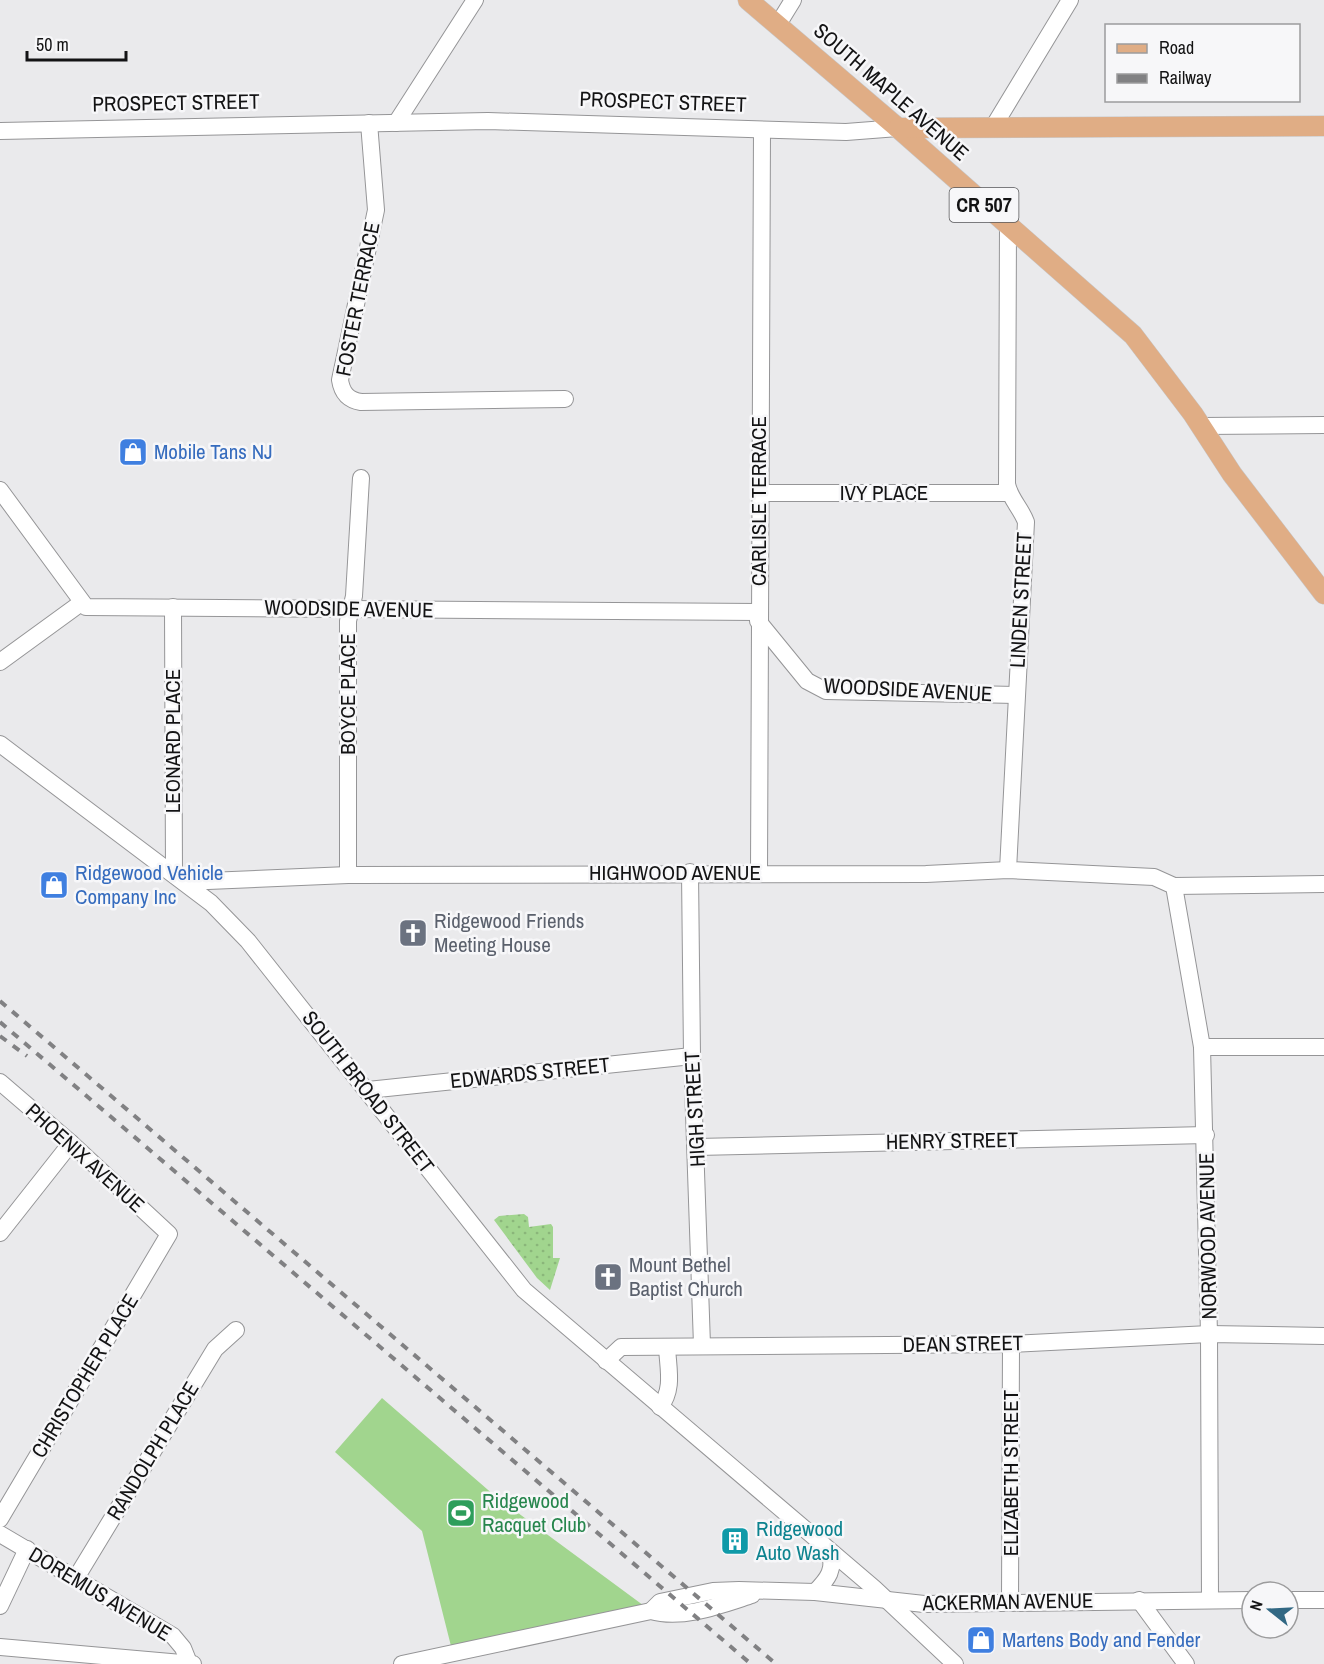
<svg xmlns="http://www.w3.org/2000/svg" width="1324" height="1664" font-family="'Archivo Narrow',sans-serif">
	<defs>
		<pattern id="grass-dots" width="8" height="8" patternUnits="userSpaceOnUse" patternTransform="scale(1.5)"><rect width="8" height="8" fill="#a1d58e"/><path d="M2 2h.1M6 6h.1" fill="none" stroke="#8ab67a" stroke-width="1.8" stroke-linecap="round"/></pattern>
	</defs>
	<rect width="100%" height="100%" fill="#eaeaec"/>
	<!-- grass -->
	<path fill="url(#grass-dots)" d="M524 1214 528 1217 529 1227 551 1224 553 1227V1258H560L550 1290 537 1278 494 1220 499 1216Z"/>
	<!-- pitch -->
	<path fill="#a1d58e" d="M382 1398 495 1496 651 1611 453 1654 422 1531 335 1452Z"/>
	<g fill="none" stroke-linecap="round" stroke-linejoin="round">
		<!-- minor casing -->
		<g stroke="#959597" stroke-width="18">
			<g id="minor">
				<path d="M777 26 793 0"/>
				<path d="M369 123 376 210 340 380C342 393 348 400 361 402L565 399"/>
				<path d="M396 123 475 0"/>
				<path d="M992 129 1070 0"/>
				<path d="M0 131 488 121 846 132 898 128"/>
				<path d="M1008 226 1007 484C1010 499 1021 508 1026 522L1008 870"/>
				<path d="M1201 426 1324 425"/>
				<path d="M0 490 86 607 758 612"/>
				<path d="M759 493H1009"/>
				<path d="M173 607 174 874"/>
				<path d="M758 621 807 681 826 691 1016 695"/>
				<path d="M0 662 81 603"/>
				<path d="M0 744 211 903 248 941 524 1290 874 1588 955 1664"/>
				<path d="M690 872 692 1056 702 1345"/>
				<path d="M759 873 762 130"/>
				<path d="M348 875V621L354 596 361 478"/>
				<path d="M184 882 348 875 926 874 1008 870 1154 877 1174 886 1202 1047 1209 1334 1210 1600"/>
				<path d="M1174 886 1324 884"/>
				<path d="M1202 1047H1324"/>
				<path d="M0 1082 71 1143 169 1234 0 1519"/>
				<path d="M368 1090 692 1056"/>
				<path d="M697 1147 1206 1135"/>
				<path d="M0 1233 71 1143"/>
				<path d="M606 1361 621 1347 1011 1344 1209 1334 1324 1336"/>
				<path d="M660 1407C674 1389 668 1369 667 1347"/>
				<path d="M0 1534 173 1636 183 1648 189 1663"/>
				<path d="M76 1578 215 1349 236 1330"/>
				<path d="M815 1592C827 1580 837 1568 828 1551"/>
				<path d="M1139 1600 1186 1664"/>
				<path d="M1288 1600H1324"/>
				<path d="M1010 1603 1011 1344"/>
				<path d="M0 1606 27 1549"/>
				<path d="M651 1611 660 1602 713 1591 739 1590 815 1592 924 1604 1252 1600"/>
				<path d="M0 1647 193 1664"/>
				<path d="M402 1664 651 1611C683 1620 721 1605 752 1595"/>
			</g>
		</g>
		<!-- major casing -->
		<g stroke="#c6c6c7" stroke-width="21">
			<g id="major">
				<path d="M748 0 898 128 1133 335 1193 414 1232 474 1324 594"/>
				<path d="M898 128 1324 126"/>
			</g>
		</g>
		<!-- minor -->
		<use href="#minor" stroke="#fff" stroke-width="16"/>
		<!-- major -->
		<use href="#major" stroke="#e0ad85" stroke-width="20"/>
		<!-- rail -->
		<g stroke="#818183" stroke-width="4" stroke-dasharray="8 8" stroke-linecap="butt">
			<path d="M0 1001 776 1664"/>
			<path d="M0 1022 751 1664"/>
			<path d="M0 1036 27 1056"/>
		</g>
	</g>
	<!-- icons -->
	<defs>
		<g id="shop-square" transform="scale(1.5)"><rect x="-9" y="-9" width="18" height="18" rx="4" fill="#3f7fe0" stroke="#f7f7f9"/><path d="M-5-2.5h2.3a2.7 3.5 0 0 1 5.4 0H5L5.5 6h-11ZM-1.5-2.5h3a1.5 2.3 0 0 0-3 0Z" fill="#fff"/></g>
		<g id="church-square" transform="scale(1.5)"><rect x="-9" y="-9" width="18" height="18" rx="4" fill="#6b7280" stroke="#f7f7f9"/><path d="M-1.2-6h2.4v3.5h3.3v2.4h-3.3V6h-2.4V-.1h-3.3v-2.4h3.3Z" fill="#fff"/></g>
		<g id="stadium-square" transform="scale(1.5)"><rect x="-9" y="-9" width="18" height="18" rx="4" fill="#2e9e5b" stroke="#f7f7f9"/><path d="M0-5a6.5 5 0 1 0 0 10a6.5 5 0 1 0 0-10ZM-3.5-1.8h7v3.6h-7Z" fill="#fff"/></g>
		<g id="building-square" transform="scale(1.5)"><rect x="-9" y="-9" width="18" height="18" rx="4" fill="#0f9aa8" stroke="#f7f7f9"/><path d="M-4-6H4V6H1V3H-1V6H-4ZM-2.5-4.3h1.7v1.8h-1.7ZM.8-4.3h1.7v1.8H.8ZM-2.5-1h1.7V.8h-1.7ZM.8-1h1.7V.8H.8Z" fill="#fff"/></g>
	</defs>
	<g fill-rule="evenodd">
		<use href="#shop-square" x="133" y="452"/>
		<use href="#shop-square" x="54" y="885"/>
		<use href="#church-square" x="413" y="933"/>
		<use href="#church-square" x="608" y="1277"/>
		<use href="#stadium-square" x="461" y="1513"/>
		<use href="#building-square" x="735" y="1541"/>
		<use href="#shop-square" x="981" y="1640"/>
	</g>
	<g text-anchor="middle" stroke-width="5" stroke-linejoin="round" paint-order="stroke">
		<!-- shield labels -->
		<rect fill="#f7f7f9" stroke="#575759" stroke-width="1.5" x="949.5" y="188" width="69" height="34" rx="4.5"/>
		<g font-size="20" font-weight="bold" fill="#131314">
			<text x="984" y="212">CR 507</text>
		</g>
		<!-- street labels -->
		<g font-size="21" fill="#131314" stroke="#f7f7f9">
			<text transform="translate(891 92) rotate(41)" y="7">SOUTH MAPLE AVENUE</text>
			<text transform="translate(663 102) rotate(2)" y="7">PROSPECT STREET</text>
			<text transform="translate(176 103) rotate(-1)" y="7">PROSPECT STREET</text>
			<text transform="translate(358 299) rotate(-79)" y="7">FOSTER TERRACE</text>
			<text x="884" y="500">IVY PLACE</text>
			<text transform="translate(759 501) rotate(-90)" y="7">CARLISLE TERRACE</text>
			<text transform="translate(1021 600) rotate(-87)" y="7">LINDEN STREET</text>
			<text transform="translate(349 609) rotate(1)" y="7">WOODSIDE AVENUE</text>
			<text transform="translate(908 690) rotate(3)" y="7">WOODSIDE AVENUE</text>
			<text transform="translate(348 694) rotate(-90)" y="7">BOYCE PLACE</text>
			<text transform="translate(173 741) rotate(-90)" y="7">LEONARD PLACE</text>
			<text x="675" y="880">HIGHWOOD AVENUE</text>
			<text transform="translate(530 1073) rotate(-6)" y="7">EDWARDS STREET</text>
			<text transform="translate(368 1092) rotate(52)" y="7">SOUTH BROAD STREET</text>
			<text transform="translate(695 1109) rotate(-93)" y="7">HIGH STREET</text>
			<text transform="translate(952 1141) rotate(-1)" y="7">HENRY STREET</text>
			<text transform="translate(85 1158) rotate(42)" y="7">PHOENIX AVENUE</text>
			<text transform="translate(1208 1236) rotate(-91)" y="7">NORWOOD AVENUE</text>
			<text transform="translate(963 1344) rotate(-1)" y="7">DEAN STREET</text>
			<text transform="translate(85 1376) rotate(-59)" y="7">CHRISTOPHER PLACE</text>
			<text transform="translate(153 1451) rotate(-59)" y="7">RANDOLPH PLACE</text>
			<text transform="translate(1011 1473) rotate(-90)" y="7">ELIZABETH STREET</text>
			<text transform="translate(100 1594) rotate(31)" y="7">DOREMUS AVENUE</text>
			<text transform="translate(1008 1602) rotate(-1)" y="7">ACKERMAN AVENUE</text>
		</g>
		<!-- shop labels -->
		<g font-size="21" fill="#366cbe" stroke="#f7f7f9" text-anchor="start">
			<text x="154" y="459">Mobile Tans NJ</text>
			<text x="75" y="880">Ridgewood Vehicle<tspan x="75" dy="24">Company Inc</tspan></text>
			<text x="1002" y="1647">Martens Body and Fender</text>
		</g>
		<!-- worship labels -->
		<g font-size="21" fill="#5b616d" stroke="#f7f7f9" text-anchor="start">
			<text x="434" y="928">Ridgewood Friends<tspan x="434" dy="24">Meeting House</tspan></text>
			<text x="629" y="1272">Mount Bethel<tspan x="629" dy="24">Baptist Church</tspan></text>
		</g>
		<!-- leisure labels -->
		<g font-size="21" fill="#27864d" stroke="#f7f7f9" text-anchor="start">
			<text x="482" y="1508">Ridgewood<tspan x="482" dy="24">Racquet Club</tspan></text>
		</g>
		<!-- culture labels -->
		<g font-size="21" fill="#0d838f" stroke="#f7f7f9" text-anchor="start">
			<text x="756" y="1536">Ridgewood<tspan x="756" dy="24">Auto Wash</tspan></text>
		</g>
	</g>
	<!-- legend -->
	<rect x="1105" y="24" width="195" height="78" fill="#f7f7f9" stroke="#9c9c9d" stroke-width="1.5"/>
	<rect x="1117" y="44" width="30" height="9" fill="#e0ad85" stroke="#9c9c9d" stroke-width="1.5"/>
	<text x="1159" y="54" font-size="18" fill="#131314">Road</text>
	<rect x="1117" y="74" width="30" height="9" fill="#818183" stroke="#9c9c9d" stroke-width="1.5"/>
	<text x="1159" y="84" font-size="18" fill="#131314">Railway</text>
	<!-- north arrow -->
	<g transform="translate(1270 1610) rotate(288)"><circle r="28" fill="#f7f7f9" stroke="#9c9c9d" stroke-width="1.5"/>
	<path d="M0-4.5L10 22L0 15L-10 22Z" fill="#326884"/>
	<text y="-9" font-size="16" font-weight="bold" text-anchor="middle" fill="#131314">N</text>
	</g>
	<!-- scale -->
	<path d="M27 51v9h99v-9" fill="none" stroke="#131314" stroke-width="3"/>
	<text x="36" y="51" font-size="18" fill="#131314" stroke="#f7f7f9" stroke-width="4.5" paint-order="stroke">50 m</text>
</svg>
